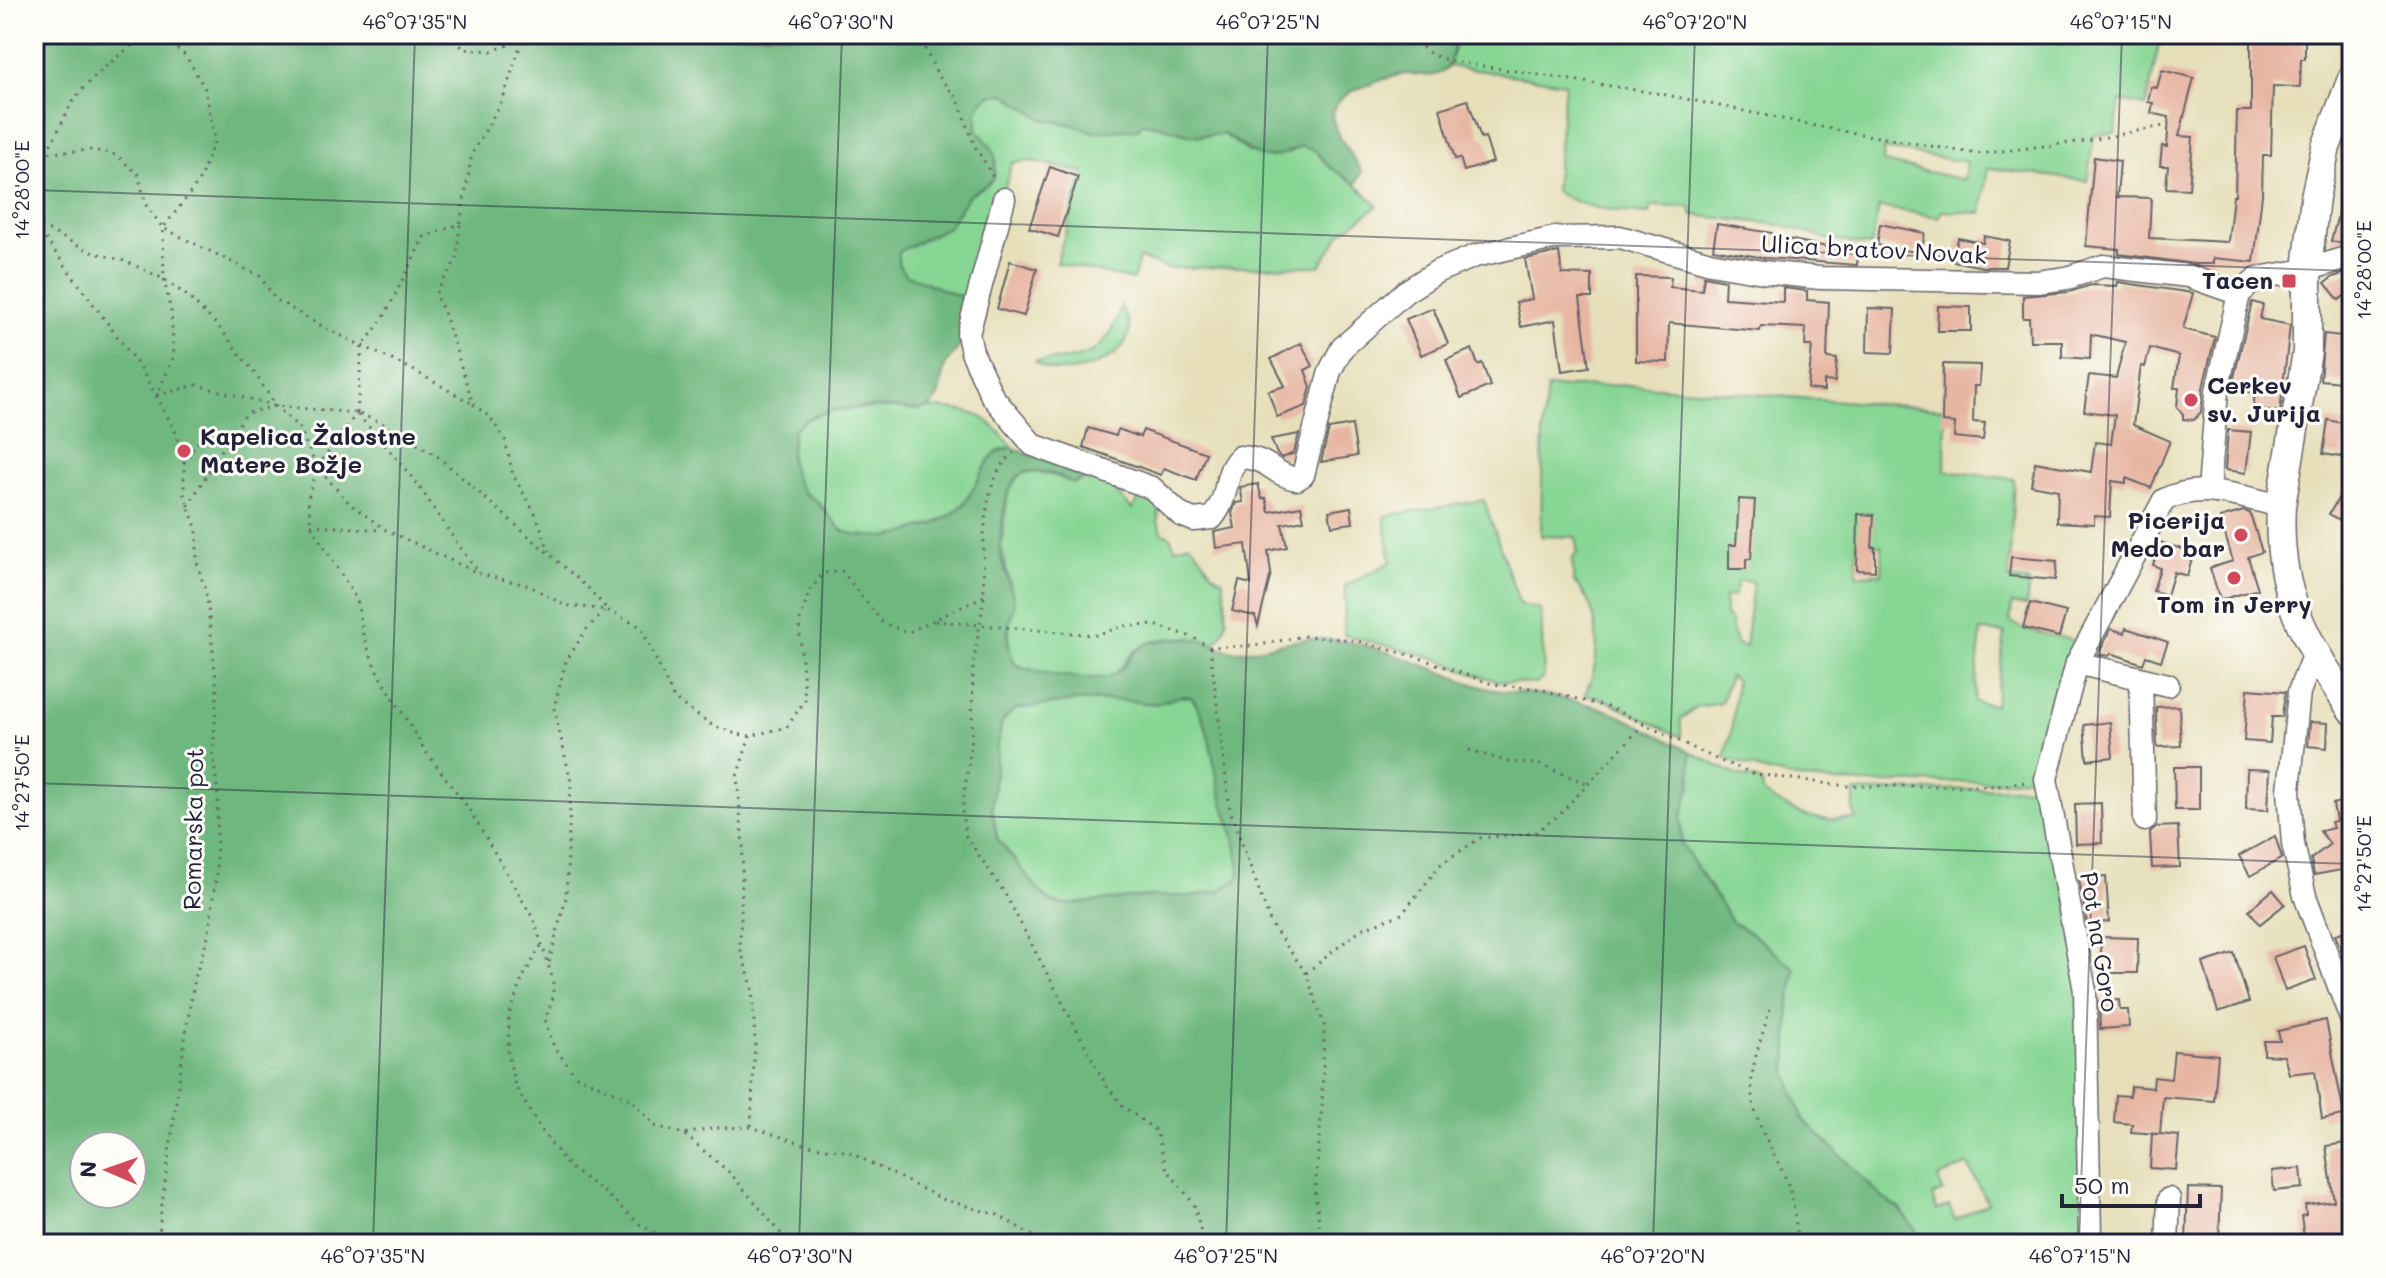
<svg xmlns="http://www.w3.org/2000/svg" width="2386" height="1278" font-family="Mali,sans-serif">
	<rect width="100%" height="100%" fill="#fdfcf7"/>
	<filter id="ink" filterUnits="userSpaceOnUse"><feTurbulence type="fractalNoise" baseFrequency=".0125" numOctaves="2"/><feDisplacementMap in="SourceGraphic" scale="16" xChannelSelector="R" yChannelSelector="G"/><feConvolveMatrix kernelMatrix="1 2 1 2 8 2 1 2 1" color-interpolation-filters="sRGB"/></filter>
	<filter id="wash" filterUnits="userSpaceOnUse"><feTurbulence type="fractalNoise" baseFrequency=".006" numOctaves="4" result="noise"/><feDisplacementMap in="SourceGraphic" scale="32" xChannelSelector="R" yChannelSelector="G"/><feGaussianBlur stdDeviation="1.8" result="paint"/><feColorMatrix in="noise" values="0 0 0 0 0 0 0 0 0 0 0 0 0 0 0 0 0 1.4 0 .05"/><feComposite in="paint" operator="in"/></filter>
	<g filter="url(#wash)">
		<rect width="100%" height="100%" fill="#e6dfba"/>
		<!-- green -->
		<g fill="#88d694" stroke="#557c68" stroke-width="2" fill-rule="evenodd">
			<path d="M1465 34H2161L2146 106 2120 101 2115 133 2094 135 2087 181 1988 168 1981 213 1942 211 1938 217 1879 207 1871 246 1827 239 1782 225 1692 215 1690 207 1651 206 1649 214C1616 211 1583 210 1555 191L1565 83 1448 66 1455 44ZM1884 149 1966 162 1964 180 1883 162Z"/>
			<path d="M997 93H1005L1043 119 1075 125 1092 132 1141 123 1171 127 1187 134 1202 136 1223 134 1248 152 1288 153 1301 146 1316 151 1328 166 1347 176 1378 206 1341 233 1320 266 1167 268 1139 258 1133 280 1056 263 1084 173 1033 161 1012 163 971 301 907 275C898 267 896 262 900 251L948 227 968 196 989 183C985 165 972 127 977 110 979 101 989 96 997 93Z"/>
			<path d="M1121 306C1123 311 1127 318 1129 323 1136 361 1057 386 1035 361 1083 359 1106 358 1121 306Z"/>
			<path d="M1631 385 1946 409 1945 471 2014 479 2009 579 2029 582 2026 606 2012 604 2010 621 2023 629 2077 641 2042 771C2015 785 1980 781 1951 782 1892 783 1830 787 1772 773 1756 769 1741 763 1725 758L1732 729 1736 681 1730 676 1721 703 1696 707 1681 719V737L1608 701 1585 694C1602 662 1602 608 1574 582L1572 559 1577 553 1576 537 1541 536 1543 422 1547 388ZM1857 543 1882 546 1881 574 1857 575ZM1738 581 1753 582 1745 647 1736 644 1730 619 1725 617V597L1734 596ZM1981 631 2005 633 1995 705 1974 702Z"/>
			<path d="M889 407C916 410 957 404 981 417 993 423 1003 437 1013 447 1007 448 1000 450 996 453 987 459 985 470 980 479 972 493 963 507 949 516 925 532 871 546 844 531 834 526 827 512 820 504 815 499 809 497 805 493 787 477 790 451 793 430 817 406 857 409 889 407Z"/>
			<path d="M1027 472C1044 473 1058 475 1073 484L1097 472 1132 509 1143 494 1159 502 1158 522 1163 533 1170 536 1175 548 1188 543C1204 553 1206 573 1223 580 1225 604 1234 631 1212 645 1191 633 1147 636 1130 656 1121 667 1117 677 1102 679 1086 682 1029 671 1015 664L1009 649V622L1014 604 1001 546 1008 493 1018 476Z"/>
			<path d="M1484 500 1520 605 1541 609 1544 677 1536 684 1497 681 1465 671 1435 658 1344 635 1345 586 1391 562 1384 516Z"/>
			<path d="M1181 696 1191 697C1211 721 1213 769 1222 799 1230 826 1241 849 1239 878L1221 890 1192 896H1149L1064 905 1050 901 1041 893 997 838 992 807 997 745 1002 722 1008 715 1016 709 1074 701 1120 700 1155 704Z"/>
			<path d="M1691 752 1734 774 1762 782 1763 793C1802 817 1811 822 1857 819L1853 810 1855 792 2047 787 2083 989 2088 1244H1926L1899 1208 1884 1199 1803 1119 1787 1073 1789 1008 1795 969 1751 933 1732 922 1682 844 1681 819 1691 784ZM1967 1164 1988 1203 1955 1220 1949 1206 1937 1210 1932 1196 1943 1191 1938 1178Z"/>
		</g>
		<!-- forest -->
		<path fill="#6eb77e" stroke="#486c5c" stroke-width="2" fill-rule="evenodd" d="M34 34H1465C1462 37 1458 40 1456 43 1451 51 1452 66 1444 71 1432 79 1420 74 1407 74 1393 74 1378 82 1365 86 1307 107 1340 134 1362 172L1356 184 1328 166 1316 151 1301 146C1257 169 1260 153 1223 134 1211 135 1200 137 1188 134 1172 130 1159 124 1141 123L1139 129 1093 132 1075 125 1043 119 1005 94 991 95 982 101 977 110V129L992 148 996 160 994 178 989 183 968 196 948 227 900 251C896 262 898 267 907 275L971 301C967 314 965 330 961 343 957 352 947 359 944 369 940 381 942 399 929 407 919 413 903 408 892 408 861 406 817 406 793 430L790 461 798 484 805 494 816 500 841 530 855 535 885 537 898 535 934 524 950 516 964 504 988 462 997 452 1013 447 1025 453 1097 472 1073 484C1061 476 1035 465 1020 475 1003 486 999 538 1001 557 1004 572 1014 589 1014 605 1014 611 1010 617 1009 623 1007 636 1008 653 1015 664 1034 673 1097 684 1115 674 1134 662 1131 643 1163 640 1174 638 1194 637 1205 641 1215 645 1221 650 1233 651 1259 652 1284 640 1310 639 1373 637 1427 670 1485 688 1507 694 1529 691 1551 696 1570 700 1591 704 1609 711 1637 723 1664 739 1691 752V784L1681 819 1682 844 1732 922 1751 933 1795 969 1789 1008 1787 1073 1803 1119 1884 1199 1898 1208 1926 1244H34ZM1181 696 1191 697C1211 721 1213 769 1222 799 1230 826 1241 849 1239 878L1220 891 1192 896H1149L1064 905 1050 901 1041 893 997 838 992 807 997 745 1002 722 1008 715 1016 709 1074 701 1120 700 1155 704ZM84 1146H132V1194H84Z"/>
		<g id="blocks">
			<!-- building -->
			<g fill="#e7b6a3">
				<path d="M2251 34H2305V59H2301L2300 87 2273 86 2271 155H2263L2262 195 2254 262 2213 258V264H2195L2119 254V249L2086 246 2094 157 2120 161 2117 197 2151 198 2149 238 2228 242 2233 196H2235L2237 111H2251Z"/>
				<path d="M2162 70 2194 78 2179 136 2193 137 2189 189 2166 188 2168 166H2160L2162 146 2167 147 2169 117 2151 113 2153 103 2148 102 2151 87 2157 88Z"/>
				<path d="M1468 100 1481 138 1485 137 1493 162 1464 171 1460 158 1455 159 1440 109Z"/>
				<path d="M1050 167 1078 177 1058 237 1029 228Z"/>
				<path d="M2347 181 2352 182V242L2343 244 2331 241Z"/>
				<path d="M1717 224 1772 233V236L1827 247V243L1859 248 1857 265 1765 258 1713 249Z"/>
				<path d="M1880 224 1925 233 1921 253 1877 245Z"/>
				<path d="M1984 236 2010 241 2005 267H1983L1953 261 1958 238 1983 243Z"/>
				<path d="M1559 252 1562 274 1592 275V298H1580L1589 367 1562 371 1555 320 1521 327 1516 302 1532 299 1525 259Z"/>
				<path d="M1010 261 1037 269 1024 316 997 309Z"/>
				<path d="M2346 273 2352 281V290L2339 300 2325 283 2333 277Z"/>
				<path d="M1636 276 1671 277 1670 287 1702 290 1704 276 1725 280 1724 298 1783 302V288L1807 291V300L1829 302 1827 358 1837 359 1835 382 1824 381V391L1808 389 1812 346H1805L1806 328 1761 326 1760 331 1669 323 1668 362 1636 361Z"/>
				<path d="M2118 282 2193 293 2183 329 2215 337 2203 388 2201 412 2194 420 2183 419V414L2177 407 2179 388H2174L2179 356 2150 348 2145 367 2141 366 2133 425 2170 441 2151 488 2126 478V483L2112 481 2110 517 2094 516V524L2057 522 2058 490 2031 485 2035 462 2091 472 2095 442 2111 444 2115 415 2084 411 2089 375 2116 378 2125 342 2091 334 2090 359 2062 357V341H2030L2029 318H2023V296L2069 292 2091 285 2117 286Z"/>
				<path d="M2252 302 2263 305 2260 319 2290 325 2280 412 2253 408 2255 393 2231 390Z"/>
				<path d="M1938 306 1971 307V331H1937Z"/>
				<path d="M1433 308 1448 344 1421 355 1406 319Z"/>
				<path d="M1868 308 1895 309 1893 353 1867 352Z"/>
				<path d="M2324 334 2341 336 2340 349 2352 350V383L2320 380Z"/>
				<path d="M1301 343 1313 366 1305 370 1311 387 1306 406 1277 417 1268 391 1285 386 1271 359Z"/>
				<path d="M1472 349 1478 365 1482 363 1490 386 1461 398 1446 360Z"/>
				<path d="M1943 364 1980 365 1979 386H1974L1973 422 1985 423 1983 440 1954 437 1955 423 1942 422Z"/>
				<path d="M2328 420 2347 424 2342 457 2323 454Z"/>
				<path d="M1352 425 1357 456 1321 462 1329 429Z"/>
				<path d="M1088 428 1116 436 1118 429 1140 437 1143 430 1206 453 1196 480 1164 468 1161 475 1083 447Z"/>
				<path d="M2228 430 2251 432 2246 473 2225 470Z"/>
				<path d="M1299 434 1294 453 1282 458 1277 454 1271 439Z"/>
				<path d="M2352 476V527L2329 514Z"/>
				<path d="M1258 484 1262 499 1266 498 1269 512 1301 506 1304 520 1282 524 1287 547 1268 551 1271 573 1258 626 1255 616 1232 611 1239 581 1251 584 1246 544 1216 548 1214 532 1235 528 1232 513 1236 503 1243 502 1240 487Z"/>
				<path d="M1739 499 1755 500 1751 559H1746V569H1729V545H1736Z"/>
				<path d="M1351 507 1353 523 1332 526 1329 511Z"/>
				<path d="M2244 511 2250 513 2262 552 2248 557 2258 589 2220 600 2210 568 2233 561 2220 518Z"/>
				<path d="M1858 514 1874 515 1872 547H1875V571L1857 570Z"/>
				<path d="M2160 542 2194 553 2187 576 2174 572 2167 595 2153 591 2160 568 2153 565Z"/>
				<path d="M2011 557 2057 561 2055 580 2009 576Z"/>
				<path d="M2030 603 2066 612 2059 637 2023 628Z"/>
				<path d="M2126 628 2168 642 2161 661 2146 656 2143 664 2111 653 2109 656 2098 654 2111 629 2125 633Z"/>
				<path d="M2248 689 2285 692 2282 717H2272L2270 743 2244 741Z"/>
				<path d="M2179 706 2181 746 2157 747 2156 707Z"/>
				<path d="M2110 722 2113 757 2087 760 2084 725Z"/>
				<path d="M2310 722 2328 723 2327 748 2308 746Z"/>
				<path d="M2174 767H2199V810H2175Z"/>
				<path d="M2247 769 2270 770 2268 810 2246 809Z"/>
				<path d="M2352 798V868L2314 875 2311 859 2330 844 2320 831 2333 828 2331 822 2336 821 2333 804Z"/>
				<path d="M2101 803 2102 843 2076 844 2075 804Z"/>
				<path d="M2178 826 2180 867 2152 868 2150 833 2157 827Z"/>
				<path d="M2275 836 2282 858 2250 876 2239 856Z"/>
				<path d="M2106 877 2109 922 2087 923 2079 879Z"/>
				<path d="M2273 890 2285 904 2260 924 2249 910Z"/>
				<path d="M2352 927V975L2335 935Z"/>
				<path d="M2101 937 2138 938 2137 973H2101Z"/>
				<path d="M2304 946 2316 980 2285 991 2273 957Z"/>
				<path d="M2234 953 2249 1002 2218 1012 2203 963Z"/>
				<path d="M2119 1000 2120 1010H2128L2129 1027 2100 1029 2099 1001Z"/>
				<path d="M2326 1020 2344 1115 2322 1119 2315 1071 2289 1074 2284 1056 2264 1055V1041H2280L2278 1031Z"/>
				<path d="M2174 1051 2218 1055 2214 1101 2163 1097 2160 1134 2179 1136 2176 1170 2150 1168 2152 1134H2159L2131 1132 2132 1124 2114 1122 2116 1095 2130 1096 2131 1086 2153 1088 2154 1077 2171 1079Z"/>
				<path d="M2352 1142V1237L2305 1244 2301 1216 2306 1215 2305 1205 2334 1201 2326 1146Z"/>
				<path d="M2301 1168 2303 1188 2274 1191 2272 1171Z"/>
				<path d="M2188 1188 2221 1189 2219 1242 2186 1240Z"/>
			</g>
		</g>
	</g>
	<g filter="url(#ink)">
		<use href="#blocks" fill-opacity="0" stroke="#676467" stroke-width="2"/>
		<g fill="none" stroke-linecap="round" stroke-linejoin="round">
			<!-- minor casing -->
			<g stroke="#676467" stroke-width="25">
				<g id="minor">
					<path d="M1004 199 968 334 972 352 992 396 1033 445 1152 488 1181 515 1194 520 1212 518C1231 496 1222 474 1240 457 1270 458 1274 476 1297 479L1303 475 1330 371 1342 348 1405 292 1438 271 1475 256 1555 238 1620 237 1710 263 1763 272 1820 278 2038 282 2067 278 2103 266 2188 276 2239 294 2257 278 2307 270 2352 256"/>
					<path d="M2209 490 2217 391 2239 294"/>
					<path d="M2314 653 2299 692 2289 790 2293 844 2305 896 2352 1021"/>
					<path d="M2077 663 2168 685"/>
					<path d="M2141 680 2145 820"/>
					<path d="M2090 1235 2085 991 2046 779 2077 663 2164 500C2202 481 2241 497 2281 506"/>
					<path d="M2167 1244 2169 1199"/>
				</g>
			</g>
			<!-- major casing -->
			<g stroke="#676467" stroke-width="31">
				<path id="major" d="M2352 79 2326 147 2315 197 2307 270V352L2281 506C2276 594 2305 640 2352 710"/>
			</g>
			<!-- path -->
			<g stroke="#676467" stroke-width="3" stroke-dasharray="2 6" stroke-linecap="butt">
				<path d="M158 34 186 56 205 89 215 139 198 183 163 228 164 279 171 312 174 356 157 395 197 385 276 406"/>
				<path d="M449 34 464 49 492 51 522 40"/>
				<path d="M918 34 937 74 958 100 975 146 995 180"/>
				<path d="M1413 34C1424 54 1435 57 1456 62L1662 94 1826 128 1977 154 2087 141 2163 126"/>
				<path d="M34 78 45 114 46 153 93 150 116 155 138 174 146 205 163 228 260 276 275 299 323 327 413 370 473 404"/>
				<path d="M34 162C56 147 60 120 75 99 94 73 122 54 146 34"/>
				<path d="M34 223 91 252 125 261 164 279 186 295 219 327 256 375 276 406 299 428 317 467 350 504 386 530 480 574 530 586 564 605 607 610 641 627 674 699 710 724 736 734 750 736 787 727 805 700 799 623 810 590 824 573 842 571 882 622 907 633 984 596C983 557 979 477 1014 453"/>
				<path d="M460 225 456 260 435 295 444 312 473 404 490 417 505 440 513 475 537 517 549 551"/>
				<path d="M36 226 141 369 175 430 184 463V495L197 530V562L207 597 217 689 213 753 218 796 216 874 209 933 195 978 187 1024 160 1218 159 1244"/>
				<path d="M357 413 317 467 308 499 311 525 357 600 363 635 376 669 424 749 469 809 534 920 553 980V997L545 1020 554 1047 575 1075 632 1100 655 1126 684 1134 713 1128 751 1127 803 1144 849 1152 942 1199 998 1215 1033 1236 1038 1244"/>
				<path d="M357 413 362 347 384 317 424 237 460 224 472 154 503 99 524 34"/>
				<path d="M358 415C385 445 413 475 434 509 449 531 460 549 478 571"/>
				<path d="M184 463 198 442 231 434 247 413 276 406 357 413 380 422 436 455 588 588 606 608"/>
				<path d="M188 506 231 434"/>
				<path d="M311 525 382 530"/>
				<path d="M984 597 973 667 972 737 962 810 965 835 1004 892 1106 1085 1123 1106 1156 1131 1167 1169 1194 1204 1204 1244"/>
				<path d="M935 621 1095 635 1124 626 1155 625 1192 637 1210 647 1254 646 1304 636 1353 640 1417 657 1492 684 1539 689 1611 708 1718 760 1755 774 1846 786H1997L2026 782"/>
				<path d="M1210 647 1230 810 1271 924 1306 973 1324 1025 1322 1105 1315 1193 1322 1244"/>
				<path d="M750 736 737 776 743 846 740 948 752 986 755 1039 751 1127"/>
				<path d="M1469 750 1509 762 1538 764 1589 784"/>
				<path d="M541 946 523 977 509 1015 508 1054 515 1086 540 1128 569 1167 603 1191 639 1224 674 1244"/>
				<path d="M549 962 566 898 571 782 554 708 566 661 588 627 607 610"/>
				<path d="M1306 973 1361 929 1402 914 1441 864 1480 838 1535 833 1560 814 1644 724"/>
				<path d="M1770 1009C1762 1038 1747 1071 1753 1101 1758 1131 1776 1154 1787 1182 1794 1202 1796 1223 1798 1244"/>
				<path d="M685 1135 730 1173 790 1244"/>
				<path d="M1035 1239 1044 1244"/>
			</g>
			<!-- minor -->
			<use href="#minor" stroke="#fff" stroke-width="22"/>
			<!-- major -->
			<use href="#major" stroke="#fff" stroke-width="28"/>
		</g>
	</g>
	<!-- ticks -->
	<path fill="none" stroke="#22223b" stroke-width="2" stroke-opacity="0.45" d="M34 190 2352 271M34 783 2352 864M373 1244 415 34M799 1244 842 34M1226 1244 1268 34M1653 1244 1695 34M2079 1244 2122 34"/>
	<!-- markers -->
	<g fill="#d1495b" stroke="#fdfcf7" stroke-width="3">
		<rect x="2281" y="273" width="16" height="16" rx="4"/>
		<circle cx="2191" cy="400" r="8"/>
		<circle cx="184" cy="451" r="8"/>
		<circle cx="2241" cy="535" r="8"/>
		<circle cx="2234" cy="578" r="8"/>
	</g>
	<g text-anchor="middle" stroke-width="6" stroke-linejoin="round" paint-order="stroke">
		<!-- street labels -->
		<g font-size="24" fill="#22223b" stroke="#fdfcf7">
			<text transform="translate(1874 250) rotate(3)" y="8">Ulica bratov Novak</text>
			<text transform="translate(194 829) rotate(-89)" y="8">Romarska pot</text>
			<text transform="translate(2099 942) rotate(81)" y="8">Pot na Goro</text>
		</g>
		<!-- poi labels -->
		<g font-size="24" font-weight="bold" fill="#22223b" stroke="#fdfcf7" text-anchor="end">
			<text x="2273" y="289">Tacen</text>
			<text x="2207" y="394" text-anchor="start">Cerkev<tspan x="2207" dy="28">sv. Jurija</tspan></text>
			<text x="200" y="445" text-anchor="start">Kapelica Žalostne<tspan x="200" dy="28">Matere Božje</tspan></text>
			<text x="2225" y="529">Picerija<tspan x="2225" dy="28">Medo bar</tspan></text>
			<text x="2234" y="613" text-anchor="middle">Tom in Jerry</text>
		</g>
	</g>
	<!-- margin -->
	<rect width="2386" height="1278" fill="none" stroke="#fdfcf7" stroke-width="88"/>
	<!-- north arrow -->
	<g transform="translate(108 1170) rotate(272)"><circle r="38" fill="#fdfcf7" stroke="#a5a5ac" stroke-width="2"/>
	<path d="M0-6L14 30L0 20L-14 30Z" fill="#d1495b"/>
	<text y="-12" font-size="22" font-weight="bold" text-anchor="middle" fill="#22223b">N</text>
	</g>
	<!-- scale -->
	<path d="M2062 1194v12h138v-12" fill="none" stroke="#22223b" stroke-width="4"/>
	<text x="2074" y="1194" font-size="24" fill="#22223b" stroke="#fdfcf7" stroke-width="6" paint-order="stroke">50 m</text>
	<rect x="44" y="44" width="2298" height="1190" fill="none" stroke="#22223b" stroke-width="3"/>
	<g font-size="20" text-anchor="middle" fill="#22223b">
		<text x="415" y="29">46°07'35"N</text>
		<text x="841" y="29">46°07'30"N</text>
		<text x="1268" y="29">46°07'25"N</text>
		<text x="1695" y="29">46°07'20"N</text>
		<text x="2121" y="29">46°07'15"N</text>
		<text transform="translate(22 190) rotate(-90)" y="7">14°28'00"E</text>
		<text transform="translate(2364 270) rotate(-90)" y="7">14°28'00"E</text>
		<text transform="translate(22 783) rotate(-90)" y="7">14°27'50"E</text>
		<text transform="translate(2364 864) rotate(-90)" y="7">14°27'50"E</text>
		<text x="373" y="1263">46°07'35"N</text>
		<text x="800" y="1263">46°07'30"N</text>
		<text x="1226" y="1263">46°07'25"N</text>
		<text x="1653" y="1263">46°07'20"N</text>
		<text x="2080" y="1263">46°07'15"N</text>
	</g>
</svg>
